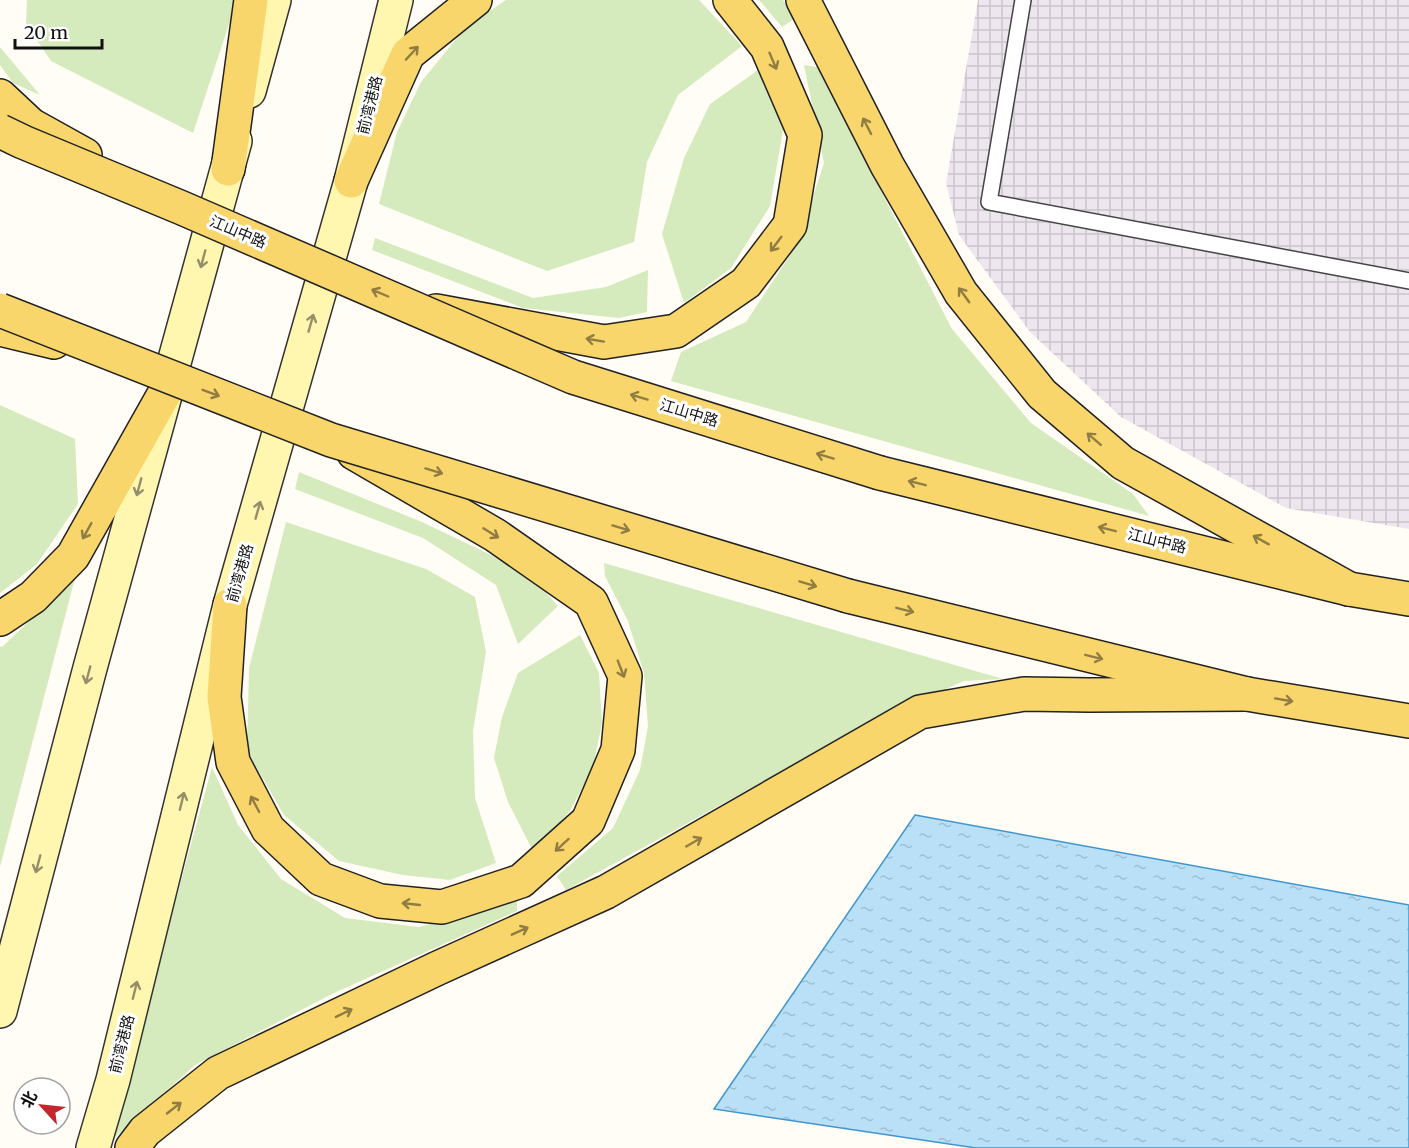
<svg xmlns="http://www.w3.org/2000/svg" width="1409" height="1148" font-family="Merriweather,'Noto Sans SC',serif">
	<defs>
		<pattern id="industrial-grid" width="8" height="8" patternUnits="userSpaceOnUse" patternTransform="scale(1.5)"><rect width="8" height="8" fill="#eee6ef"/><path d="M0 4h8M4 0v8" fill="none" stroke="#cbc4cc"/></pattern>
		<pattern id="water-ripples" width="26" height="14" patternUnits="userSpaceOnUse" patternTransform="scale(1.5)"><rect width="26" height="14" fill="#b9e0f7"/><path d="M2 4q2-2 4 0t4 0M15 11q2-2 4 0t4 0" fill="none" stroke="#9ebfd3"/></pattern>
	</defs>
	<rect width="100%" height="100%" fill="#fffdf5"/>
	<!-- industrial -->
	<path fill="url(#industrial-grid)" d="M978 0H1409V529L1286 508 1121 417 1030 332 959 235 946 183Z"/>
	<!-- grass -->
	<g fill="#d5ebbd">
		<path d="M27 0H237L193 133 51 61 26 24Z"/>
		<path d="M506 0H699L742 46 678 95 647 162 634 242 547 271 379 204 397 132 421 82 466 27Z"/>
		<path d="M759 0H783L794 19 782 27Z"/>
		<path d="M0 47 40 95 13 83 0 65Z"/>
		<path d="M804 65 822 68 884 197 952 329 1031 423 1133 494 1149 516 671 381 681 352 746 322 798 243 824 163Z"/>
		<path d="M761 68 784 124 770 206 731 268 684 303 662 234 684 158 710 104Z"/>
		<path d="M375 238 533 298 606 287 648 270 647 312 619 318 523 308 372 250Z"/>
		<path d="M0 405 75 439 78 504 37 564 0 593Z"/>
		<path d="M299 472 422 522 491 555 538 584 558 606 518 644 496 585 423 538 295 489Z"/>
		<path d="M286 522 426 569 475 597 486 652 473 731 475 798 496 863 450 880 403 875 339 861 284 815 247 751 249 668Z"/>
		<path d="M604 563 1003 679 964 681 871 722 566 890 557 876 613 828 640 770 648 726 644 673 628 621 605 576Z"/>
		<path d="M75 578 0 867V647L3 646Z"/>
		<path d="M580 635 599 673 602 723 593 767 570 811 534 853 508 802 494 758 502 717 518 673Z"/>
		<path d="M212 767 238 825 281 879 345 918 419 927 517 901V911L334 993 195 1065 110 1142Z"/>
	</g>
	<!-- water -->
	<path fill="url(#water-ripples)" stroke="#3f96cf" stroke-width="1.5" d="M915 815 1409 905V1148H976L714 1109Z"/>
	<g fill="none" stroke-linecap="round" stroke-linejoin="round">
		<!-- service casing -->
		<g stroke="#444" stroke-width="18">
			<path id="service" d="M1023 0 989 202 1409 281"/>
		</g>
		<!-- secondary casing -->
		<g stroke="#333" stroke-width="36">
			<g id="secondary">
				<path d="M249 91 274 0"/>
				<path d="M0 1011 90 668 235 141"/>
				<path d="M93 1148 113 1080 230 605 351 181 396 0"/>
			</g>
		</g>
		<!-- primary casing -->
		<g stroke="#222" stroke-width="36">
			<g id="primary">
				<path d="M803 0 887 165 961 293 1042 394 1123 463 1349 589"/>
				<path d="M0 96 31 125 85 155"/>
				<path d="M228 169 251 0"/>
				<path d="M351 181 408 54 475 0"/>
				<path d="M436 311 604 342 676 331 746 283 790 225 805 135 767 47 730 0"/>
				<path d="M0 329 54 342"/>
				<path d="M880 473 1349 589 1409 599"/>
				<path d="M848 596 1247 694 1409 721"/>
				<path d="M230 605 224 697 233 762 268 829 321 879 380 901 442 907 521 881 588 821 618 750 625 676 591 602 495 535 354 453"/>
				<path d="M0 619 33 597 73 556 167 389"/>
				<path d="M132 1148 145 1131 218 1073 438 968 606 892 920 712 1024 694 1089 695 1247 694"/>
			</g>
		</g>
		<!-- service -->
		<use href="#service" stroke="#fff" stroke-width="15"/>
		<!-- secondary -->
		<use href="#secondary" stroke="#fff6b0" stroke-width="33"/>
		<!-- primary -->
		<use href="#primary" stroke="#f9d66b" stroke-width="33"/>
		<!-- primary-bridge casing -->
		<g stroke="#222" stroke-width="36" stroke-linecap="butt">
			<g id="primary-bridge">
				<path d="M0 131 23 142 182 208 573 377 880 473"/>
				<path d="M0 310 331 440 848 596"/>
			</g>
		</g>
		<!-- primary-bridge -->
		<use href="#primary-bridge" stroke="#f9d66b" stroke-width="33"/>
	</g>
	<!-- one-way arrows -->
	<defs><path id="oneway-shaft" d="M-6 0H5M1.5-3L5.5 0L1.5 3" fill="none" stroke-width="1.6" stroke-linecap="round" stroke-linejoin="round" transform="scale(1.5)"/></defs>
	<g stroke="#917d42">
		<use href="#oneway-shaft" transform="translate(412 53) rotate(-47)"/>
		<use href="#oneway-shaft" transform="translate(773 61) rotate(67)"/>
		<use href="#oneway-shaft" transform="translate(867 126) rotate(-117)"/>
		<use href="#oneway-shaft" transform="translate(776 244) rotate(127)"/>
		<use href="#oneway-shaft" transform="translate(380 293) rotate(-157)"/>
		<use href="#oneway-shaft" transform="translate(964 295) rotate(-126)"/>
		<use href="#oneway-shaft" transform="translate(595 340) rotate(-170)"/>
		<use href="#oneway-shaft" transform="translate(211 393) rotate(21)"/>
		<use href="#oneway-shaft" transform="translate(639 397) rotate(-163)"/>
		<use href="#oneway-shaft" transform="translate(1094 439) rotate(-139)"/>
		<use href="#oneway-shaft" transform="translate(825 456) rotate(-163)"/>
		<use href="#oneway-shaft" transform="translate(434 471) rotate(17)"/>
		<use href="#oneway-shaft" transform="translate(917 483) rotate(-166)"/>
		<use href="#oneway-shaft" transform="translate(621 528) rotate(17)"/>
		<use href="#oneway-shaft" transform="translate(1107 529) rotate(-166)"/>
		<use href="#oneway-shaft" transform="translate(87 531) rotate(119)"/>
		<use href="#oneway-shaft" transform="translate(491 533) rotate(32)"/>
		<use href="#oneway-shaft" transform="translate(1261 540) rotate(-151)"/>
		<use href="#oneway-shaft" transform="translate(808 584) rotate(17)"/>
		<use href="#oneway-shaft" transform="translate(905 610) rotate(14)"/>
		<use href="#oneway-shaft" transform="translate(1094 657) rotate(14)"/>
		<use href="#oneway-shaft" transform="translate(621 669) rotate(69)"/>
		<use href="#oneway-shaft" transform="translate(1284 700) rotate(10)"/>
		<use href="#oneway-shaft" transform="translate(255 804) rotate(-118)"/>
		<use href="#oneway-shaft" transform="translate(694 842) rotate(-30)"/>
		<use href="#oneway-shaft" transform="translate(562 845) rotate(138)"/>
		<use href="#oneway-shaft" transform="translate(411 904) rotate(-174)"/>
		<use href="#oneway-shaft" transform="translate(520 931) rotate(-24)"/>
		<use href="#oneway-shaft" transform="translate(344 1013) rotate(-26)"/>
		<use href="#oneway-shaft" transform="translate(174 1108) rotate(-38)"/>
	</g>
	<g stroke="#948f68">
		<use href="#oneway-shaft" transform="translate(203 259) rotate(105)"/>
		<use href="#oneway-shaft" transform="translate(311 323) rotate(-74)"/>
		<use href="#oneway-shaft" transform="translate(139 487) rotate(105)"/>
		<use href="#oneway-shaft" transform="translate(258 510) rotate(-74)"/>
		<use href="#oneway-shaft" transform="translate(88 675) rotate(105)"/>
		<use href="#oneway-shaft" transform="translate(182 801) rotate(-76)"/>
		<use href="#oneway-shaft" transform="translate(38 864) rotate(105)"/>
		<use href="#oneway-shaft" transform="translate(135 990) rotate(-76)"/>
	</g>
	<g text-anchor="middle" stroke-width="6" stroke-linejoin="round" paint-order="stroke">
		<!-- street labels -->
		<g font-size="15" fill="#111" stroke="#fff">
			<text transform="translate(370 105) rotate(-76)" y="5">前湾港路</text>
			<text transform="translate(238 232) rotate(23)" y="5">江山中路</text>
			<text transform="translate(689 413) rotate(17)" y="5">江山中路</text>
			<text transform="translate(1157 541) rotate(14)" y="5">江山中路</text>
			<text transform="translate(240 573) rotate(-74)" y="5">前湾港路</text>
			<text transform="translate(122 1044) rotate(-76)" y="5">前湾港路</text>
		</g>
	</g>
	<!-- north arrow -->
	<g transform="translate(42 1106) rotate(297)"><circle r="28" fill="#ffffff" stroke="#a0a0a0" stroke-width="1.5"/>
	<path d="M0-4.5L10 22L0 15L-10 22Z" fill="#c4262e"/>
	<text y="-9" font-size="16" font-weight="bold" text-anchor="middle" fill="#111111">北</text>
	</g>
	<!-- scale -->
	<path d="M15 39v9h87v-9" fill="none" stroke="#111111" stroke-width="3"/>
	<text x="24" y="39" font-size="18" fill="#111111" stroke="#ffffff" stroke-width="4.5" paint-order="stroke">20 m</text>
</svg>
